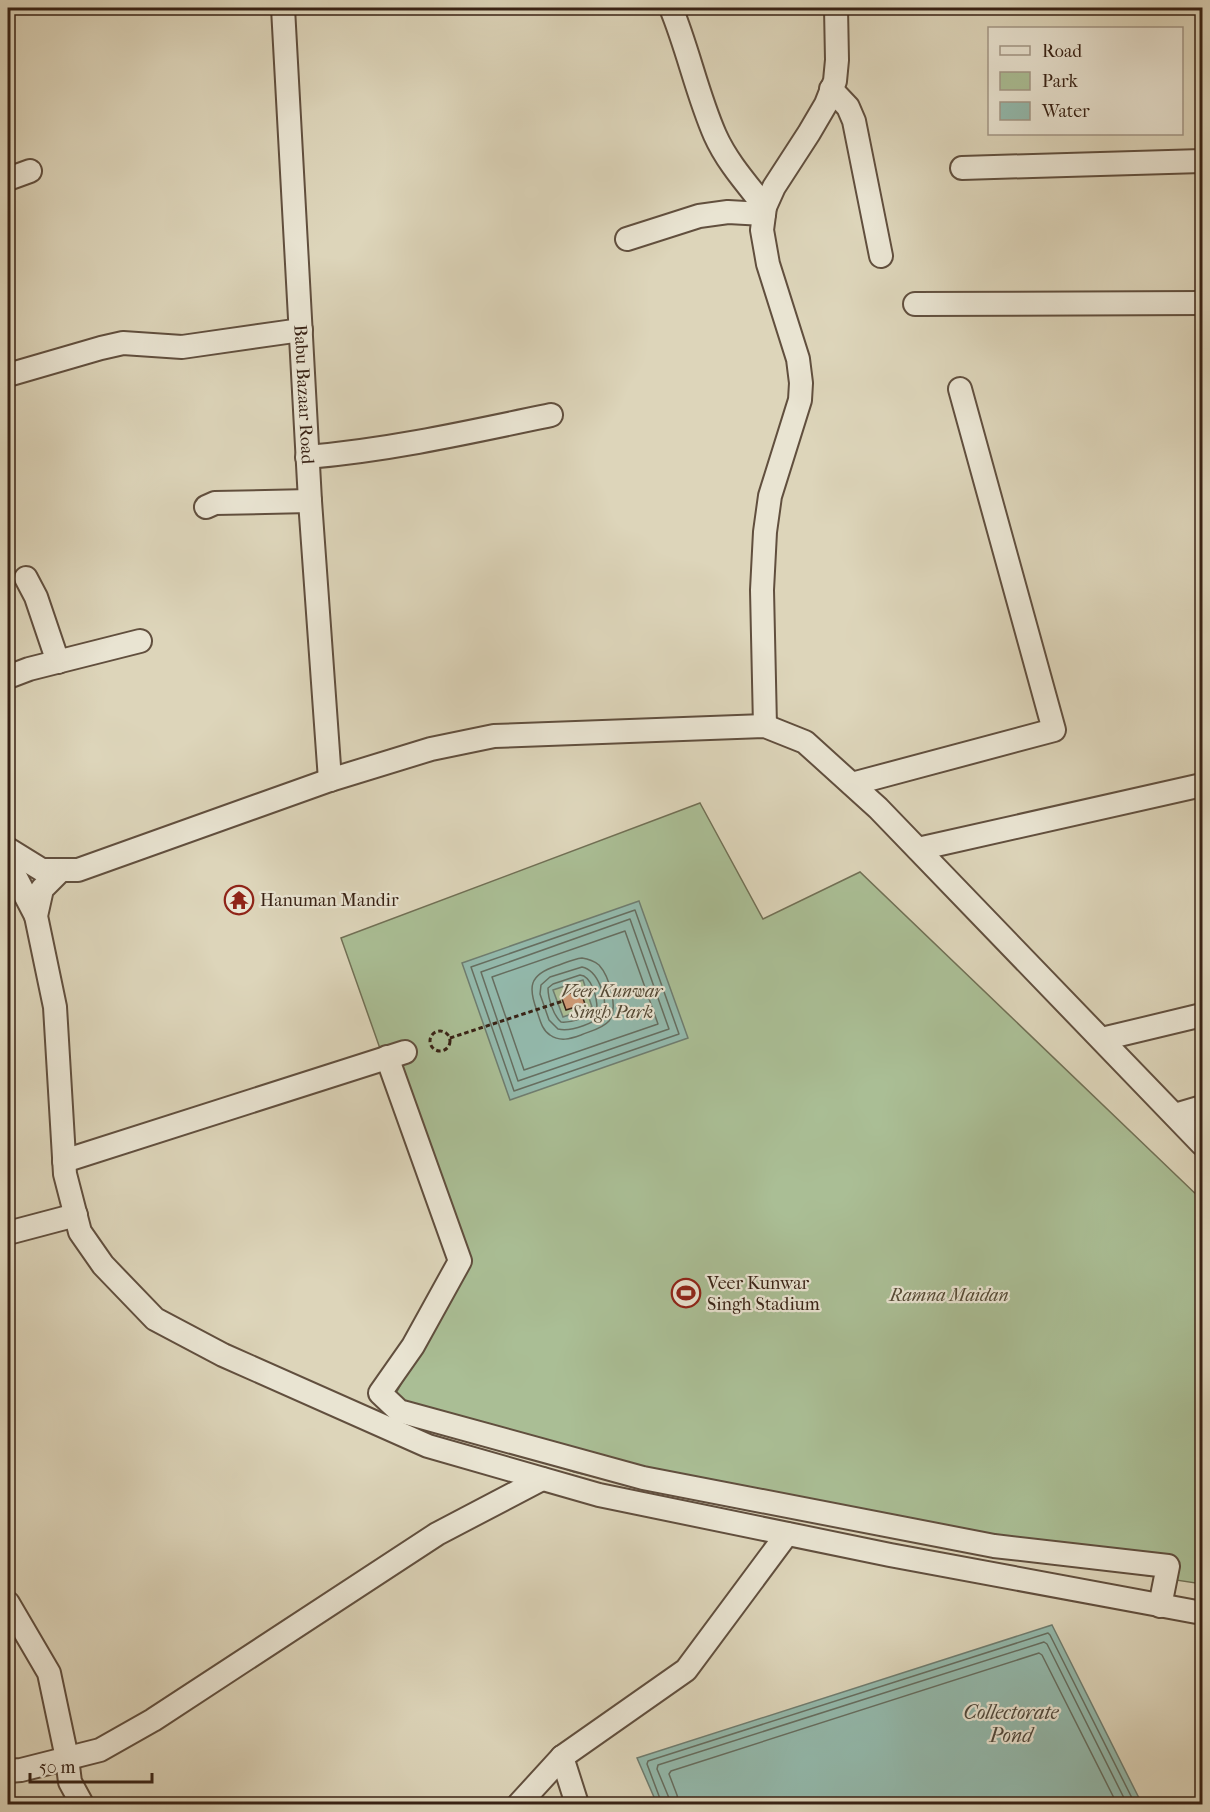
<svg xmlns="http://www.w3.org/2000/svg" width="1210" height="1812" font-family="'IM FELL French Canon',serif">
	<rect width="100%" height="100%" fill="#ddd5ba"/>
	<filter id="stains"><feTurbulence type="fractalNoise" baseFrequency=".00333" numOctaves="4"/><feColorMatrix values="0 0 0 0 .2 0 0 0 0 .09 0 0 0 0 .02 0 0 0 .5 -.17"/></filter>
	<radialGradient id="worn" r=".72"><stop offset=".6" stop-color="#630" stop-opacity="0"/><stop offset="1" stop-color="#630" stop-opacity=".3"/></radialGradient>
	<!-- green -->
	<path fill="#aabe95" stroke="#717055" stroke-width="1.5" d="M700 803 763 919 860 872 1202 1200V1584L1011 1555 714 1503 574 1472 389 1406 453 1290 443 1227 341 938Z"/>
	<!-- water -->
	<g fill="#93b9ac" stroke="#6f7d70" stroke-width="1.5" fill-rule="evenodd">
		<path d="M639 901 688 1038 510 1100 462 963ZM583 980 592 1007 563 1017 553 990Z"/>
		<path d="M1052 1625 1142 1804H657L637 1758Z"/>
	</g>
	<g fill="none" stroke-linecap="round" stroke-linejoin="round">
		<!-- shore -->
		<g stroke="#666e60" stroke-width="1.5">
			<path d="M635 910 679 1034 514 1091 471 967Z"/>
			<path d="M630 919 669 1029 518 1081 481 972Z"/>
			<path d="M625 931 658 1024 524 1070 492 977Z"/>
			<path d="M582 958C589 959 594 961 599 965 609 976 619 1008 609 1021 602 1029 590 1031 581 1035 570 1039 560 1042 550 1035 542 1030 540 1020 537 1011 528 987 529 975 556 966 565 963 573 959 582 958Z"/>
			<path d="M582 967C598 970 607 998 604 1012 597 1023 571 1032 558 1029L549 1020 540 994 541 985 550 977Z"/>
			<path d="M580 975C592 976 597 998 597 1009 589 1017 571 1023 561 1022 553 1015 548 998 548 988L553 984Z"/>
			<path d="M662 1804 647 1764 648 1761 1048 1633 1050 1635 1135 1804"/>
			<path d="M670 1804 669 1798 657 1769 658 1765 1044 1642 1047 1644 1127 1804"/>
			<path d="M679 1804 677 1795 669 1774 671 1771 1039 1653 1042 1655 1117 1804"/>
		</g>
	</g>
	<!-- building -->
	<path fill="#cf9a76" stroke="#382215" stroke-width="1.5" d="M580 990 585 1004 566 1010 561 996Z"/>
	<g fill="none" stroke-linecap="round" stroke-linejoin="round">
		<!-- minor casing -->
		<g stroke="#614f3e" stroke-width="26">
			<g id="minor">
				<path id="s1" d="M283 8 310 501 330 780"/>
				<path d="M671 8C688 49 697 94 715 135 727 162 747 184 765 207"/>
				<path d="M831 89 848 107 854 121 881 256"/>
				<path d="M962 168 1202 161"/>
				<path d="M8 179 30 171"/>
				<path d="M627 239 699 216 728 212 764 214"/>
				<path d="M915 304 1202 303"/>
				<path d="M8 375 101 348 123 343 182 347 301 330"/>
				<path d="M307 457C390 450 470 432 551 415"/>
				<path d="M206 507 215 503 310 501"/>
				<path d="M26 578 36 597 58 662"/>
				<path d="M8 677 29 669 140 641"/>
				<path d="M765 726 762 590 765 532 770 496 800 400 801 383 798 359 768 264 762 230 765 207 774 187 809 133 826 104 835 81 837 60 836 8"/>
				<path d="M852 784 1054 730 960 389"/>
				<path d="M8 849 42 870H78L330 780 431 749 494 736 765 726 805 742 878 808 1202 1144"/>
				<path d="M918 849 1202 785"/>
				<path d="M8 862 36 916"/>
				<path d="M61 870 42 889 36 916 55 1007 65 1174 80 1232 103 1265 155 1319 223 1355 428 1446 599 1495 890 1555 1202 1613"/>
				<path d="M1102 1039 1202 1015"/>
				<path d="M387 1057 460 1261 413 1346 380 1393 399 1411 643 1478 994 1546 1168 1566 1160 1606"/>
				<path d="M1175 1115 1202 1107"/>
				<path d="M64 1161 405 1052"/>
				<path d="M8 1233 76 1215"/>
				<path d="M8 1603 49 1673 67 1758 70 1782 82 1804"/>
				<path d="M562 1757 577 1804"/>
				<path d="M8 1771 21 1770 100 1750 153 1720 437 1534 542 1479"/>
				<path d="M519 1804 562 1757 686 1670 787 1534"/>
			</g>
		</g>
		<!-- path -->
		<g stroke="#382215" stroke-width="3" stroke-dasharray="4.5 3" stroke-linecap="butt">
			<circle cx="440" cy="1041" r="10"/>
			<path d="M450 1038 563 1001"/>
		</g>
		<!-- minor -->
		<use href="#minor" stroke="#e9e4d2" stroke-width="22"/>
	</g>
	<!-- icons -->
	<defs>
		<g id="temple-ring" transform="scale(1.5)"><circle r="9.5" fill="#e9e4d2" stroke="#8f2418" stroke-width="1.5"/><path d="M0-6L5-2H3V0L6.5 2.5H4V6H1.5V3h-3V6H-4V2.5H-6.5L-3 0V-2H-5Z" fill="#8f2418"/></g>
		<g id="stadium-ring" transform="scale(1.5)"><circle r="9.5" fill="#e9e4d2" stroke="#8f2418" stroke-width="1.5"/><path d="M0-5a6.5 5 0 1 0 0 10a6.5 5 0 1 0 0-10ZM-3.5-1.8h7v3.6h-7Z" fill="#8f2418"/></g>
	</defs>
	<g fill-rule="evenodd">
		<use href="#temple-ring" x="239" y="900"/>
		<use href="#stadium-ring" x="686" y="1293"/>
	</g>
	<g text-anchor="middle" stroke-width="4.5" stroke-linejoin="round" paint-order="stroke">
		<!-- street labels -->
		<g font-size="18" fill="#382215" stroke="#e9e4d2">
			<text dy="6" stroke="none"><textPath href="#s1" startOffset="387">Babu Bazaar Road</textPath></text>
		</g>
		<!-- poi labels -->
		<g font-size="18" fill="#382215" stroke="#e9e4d2" text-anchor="start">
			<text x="260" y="906">Hanuman Mandir</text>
			<text x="707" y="1289">Veer Kunwar<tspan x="707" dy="21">Singh Stadium</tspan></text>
		</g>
		<!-- park labels -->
		<g font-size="18" font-style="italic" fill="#544935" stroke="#e9e4d2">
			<text x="612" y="997">Veer Kunwar<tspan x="612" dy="21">Singh Park</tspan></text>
			<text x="949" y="1301">Ramna Maidan</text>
		</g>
		<!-- water labels -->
		<g font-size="20" font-style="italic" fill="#4f483b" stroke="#e9e4d2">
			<text x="1011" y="1719">Collectorate<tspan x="1011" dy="23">Pond</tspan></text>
		</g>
	</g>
	<!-- margin -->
	<rect width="1210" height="1812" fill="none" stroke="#ddd5ba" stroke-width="30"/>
	<rect x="9" y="9" width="1192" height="1794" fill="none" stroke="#382215" stroke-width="3"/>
	<rect x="15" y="15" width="1180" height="1782" fill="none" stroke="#382215" stroke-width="1.5"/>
	<!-- legend -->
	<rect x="988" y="27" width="195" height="108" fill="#e9e4d2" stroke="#a29686" stroke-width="1.5"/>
	<rect x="1000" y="46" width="30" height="9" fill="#e9e4d2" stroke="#a29686" stroke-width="1.5"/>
	<text x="1042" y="57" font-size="18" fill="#382215">Road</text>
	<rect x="1000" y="72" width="30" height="18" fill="#aabe95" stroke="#a29686" stroke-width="1.5"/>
	<text x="1042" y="87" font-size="18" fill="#382215">Park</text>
	<rect x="1000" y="102" width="30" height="18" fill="#93b9ac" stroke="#a29686" stroke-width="1.5"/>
	<text x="1042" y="117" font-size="18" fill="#382215">Water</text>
	<!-- scale -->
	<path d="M30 1773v9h122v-9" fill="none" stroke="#382215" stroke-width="3"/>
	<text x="39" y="1773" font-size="18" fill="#382215" stroke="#e9e4d2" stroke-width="4.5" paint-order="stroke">50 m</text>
	<rect width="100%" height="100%" filter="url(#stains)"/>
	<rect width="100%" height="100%" fill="url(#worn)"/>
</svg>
